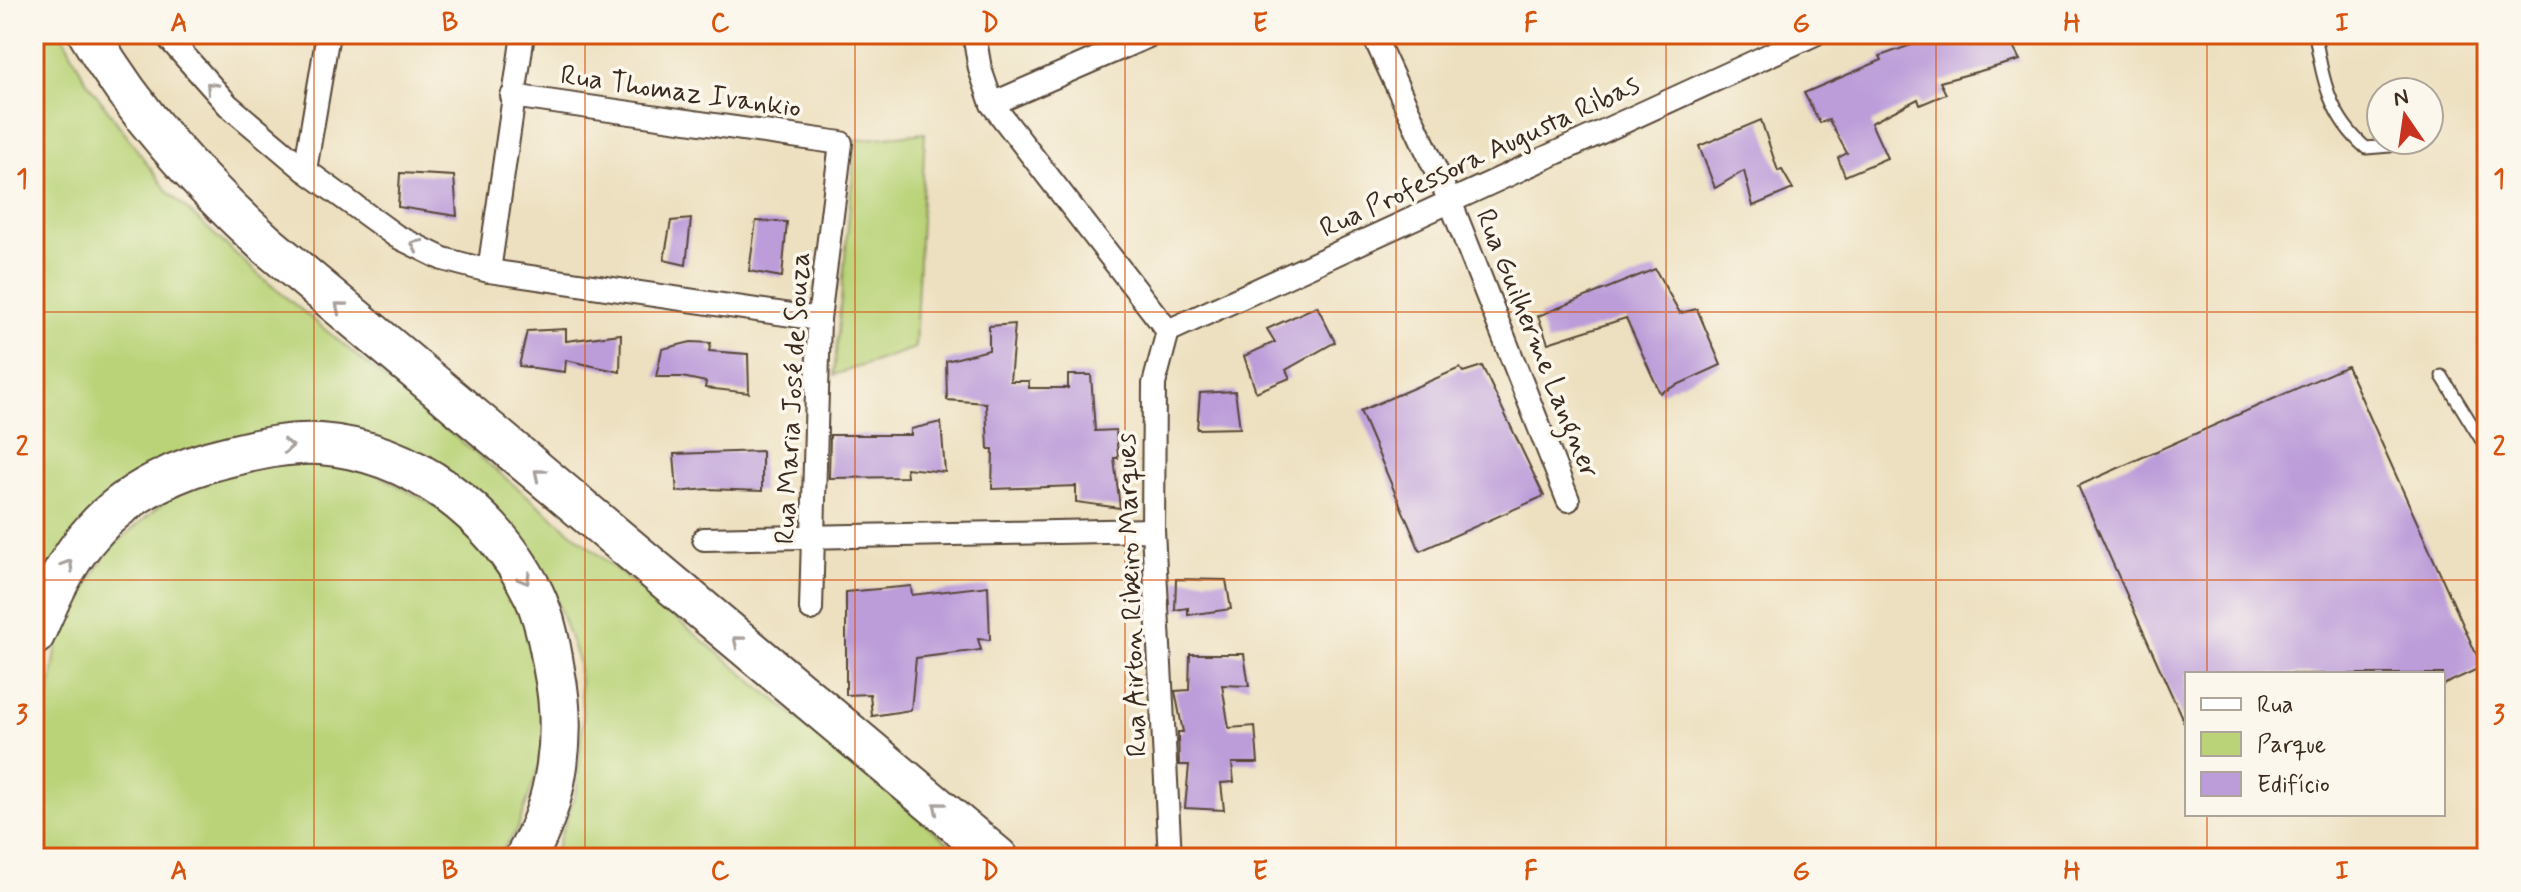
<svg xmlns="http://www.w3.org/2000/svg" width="2521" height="892" font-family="Mynerve,sans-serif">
	<rect width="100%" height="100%" fill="#fbf7ec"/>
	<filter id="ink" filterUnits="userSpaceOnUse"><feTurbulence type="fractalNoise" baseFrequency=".0125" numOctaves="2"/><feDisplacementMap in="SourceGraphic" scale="16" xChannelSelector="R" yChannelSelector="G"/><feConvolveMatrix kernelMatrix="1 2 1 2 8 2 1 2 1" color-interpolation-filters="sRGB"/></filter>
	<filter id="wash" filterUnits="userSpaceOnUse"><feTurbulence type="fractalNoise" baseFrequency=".006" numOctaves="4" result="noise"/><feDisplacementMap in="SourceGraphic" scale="32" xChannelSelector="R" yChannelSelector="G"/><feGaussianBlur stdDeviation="1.8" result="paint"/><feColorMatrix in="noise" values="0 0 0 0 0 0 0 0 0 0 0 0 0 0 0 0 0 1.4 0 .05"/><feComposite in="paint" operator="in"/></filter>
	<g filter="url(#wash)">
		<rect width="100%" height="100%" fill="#ede0c0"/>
		<!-- green -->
		<g fill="#bad378" stroke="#7a7e4b" stroke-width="2">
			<path d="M34 34H62L85 79 168 192 260 276 967 858H553L577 788 583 720 578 661 556 599 385 443 175 460 34 600Z"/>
			<path d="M925 133 915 348 834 375 856 140Z"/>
			<path d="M293 458 379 475 437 507 488 549 524 607 546 746 517 830 496 858H34L44 727 58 639 107 551 185 484Z"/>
		</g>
		<g id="blocks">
			<!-- building -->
			<g fill="#bc9cd9">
				<path d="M1942 34H2006L2020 60 1940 82 1946 94 1920 105 1918 99 1871 123 1887 158 1845 176 1838 158 1847 153 1829 120 1820 123 1804 93 1882 60 1880 56Z"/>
				<path d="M1761 120 1778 171 1782 170 1793 189 1753 206 1744 171 1715 188 1699 146Z"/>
				<path d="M400 173 454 176 457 216 398 207Z"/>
				<path d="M691 219 686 265 664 260 671 221Z"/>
				<path d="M756 221 787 222 782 277 749 271Z"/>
				<path d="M1655 269 1680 313 1697 309 1721 365 1660 393 1626 318 1548 343 1538 316Z"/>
				<path d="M1317 306 1335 342 1286 370 1290 378 1256 392 1244 356 1275 342 1267 329Z"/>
				<path d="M1015 324 1010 381H1029V388H1068V375H1091L1095 431 1116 430 1118 458H1114L1120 508 1076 502V486L992 489 993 449H988L986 403 947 400 946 361 989 350V326Z"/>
				<path d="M566 329V341L621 334 620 372 566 360 565 372 519 366 527 331Z"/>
				<path d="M691 342 711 343 709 351 748 354 749 393 705 388 706 382 682 377H656L662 349Z"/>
				<path d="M1482 366 1544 496 1420 551 1360 411 1460 368 1463 372Z"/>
				<path d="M2347 366 2482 667 2443 685V674H2187V729L2078 486Z"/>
				<path d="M1235 391 1240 428 1197 429 1200 393Z"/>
				<path d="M941 422 945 472 906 468 907 477 829 478 830 435H911V429Z"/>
				<path d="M762 451V491L707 489 677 492 674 454Z"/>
				<path d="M1176 579 1226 580 1231 609 1188 615V608L1175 610Z"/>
				<path d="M911 586 912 595 988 586 990 640 978 639 981 650 916 658 911 710 872 716 870 694 846 695V592Z"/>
				<path d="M1190 654H1244L1249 686 1222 685 1229 728 1255 726 1258 763H1232L1234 782 1221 783 1224 810 1185 808 1189 765H1179L1178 732H1183L1175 691 1189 690Z"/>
			</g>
		</g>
	</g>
	<g filter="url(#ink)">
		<use href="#blocks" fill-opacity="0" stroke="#564536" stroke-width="2"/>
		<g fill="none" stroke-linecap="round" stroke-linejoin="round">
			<!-- lane casing -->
			<g stroke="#564536" stroke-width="15">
				<g id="lane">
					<path d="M2315 34C2323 80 2329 116 2366 148L2390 146 2403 140"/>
					<path d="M2442 376 2487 449"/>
				</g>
			</g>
			<!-- street casing -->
			<g stroke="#564536" stroke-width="26">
				<g id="street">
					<path d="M165 34 228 105 305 170 396 236 443 259 489 271 819 319"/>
					<path d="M974 34 980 69 992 104 1168 331"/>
					<path d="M1373 34 1450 201 1568 500"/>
					<path d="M512 96 841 143 819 319 811 609"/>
					<path d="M992 104 1153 34"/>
					<path d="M305 170 328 34"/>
					<path d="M489 271 523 34"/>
					<path d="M1168 331 1815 34"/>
					<path d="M1168 331 1154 384 1153 530 1170 858"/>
					<path d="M704 539 1153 530"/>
				</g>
			</g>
			<!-- highway casing -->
			<g stroke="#564536" stroke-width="44">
				<g id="highway">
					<path d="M89 34C136 115 197 181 266 244L998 858"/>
					<path d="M34 635C50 598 66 560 94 530 128 491 181 467 230 456 259 449 290 442 320 444 412 451 494 513 534 595 545 618 550 645 554 670 567 733 558 803 525 858"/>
				</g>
			</g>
			<!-- lane -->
			<use href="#lane" stroke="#fff" stroke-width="11"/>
			<!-- street -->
			<use href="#street" stroke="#fff" stroke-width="22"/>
			<!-- highway -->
			<use href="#highway" stroke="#fff" stroke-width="40"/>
		</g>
		<!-- one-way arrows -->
		<defs><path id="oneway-chevron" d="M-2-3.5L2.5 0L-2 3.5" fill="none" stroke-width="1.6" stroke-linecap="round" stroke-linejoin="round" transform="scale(2)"/></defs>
		<g stroke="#a79f9a">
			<use href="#oneway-chevron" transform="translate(211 87) rotate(-133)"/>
			<use href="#oneway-chevron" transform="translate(416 245) rotate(-154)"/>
			<use href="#oneway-chevron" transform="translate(340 307) rotate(-140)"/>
			<use href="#oneway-chevron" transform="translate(288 446) rotate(-3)"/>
			<use href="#oneway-chevron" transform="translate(539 474) rotate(-140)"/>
			<use href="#oneway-chevron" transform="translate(68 565) rotate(-59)"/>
			<use href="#oneway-chevron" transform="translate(525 579) rotate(60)"/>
			<use href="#oneway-chevron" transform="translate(738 641) rotate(-140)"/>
			<use href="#oneway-chevron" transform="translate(938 807) rotate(-140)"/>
		</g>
	</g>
	<!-- grid -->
	<path fill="none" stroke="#d7540e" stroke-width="2" stroke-opacity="0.55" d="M314 34V858M585 34V858M855 34V858M1125 34V858M1396 34V858M1666 34V858M1936 34V858M2207 34V674M34 312H2487M34 580H2487M2207 814V858"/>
	<g text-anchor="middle" stroke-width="7" stroke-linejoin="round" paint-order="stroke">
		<!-- street labels -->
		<g font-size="28" fill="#3b2a1e" stroke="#fbf7ec">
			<text transform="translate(681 90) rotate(8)" y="10">Rua Thomaz Ivankio</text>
			<text transform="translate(1479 155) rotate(-25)" y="10">Rua Professora Augusta Ribas</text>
			<text transform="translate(1539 343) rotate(68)" y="10">Rua Guilherme Langner</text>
			<text transform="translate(791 398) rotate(-87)" y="10">Rua Maria José de Souza</text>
			<text transform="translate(1130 595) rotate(-92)" y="10">Rua Airton Ribeiro Marques</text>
		</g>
	</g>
	<!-- margin -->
	<rect width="2521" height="892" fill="none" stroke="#fbf7ec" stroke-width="88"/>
	<!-- legend -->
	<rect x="2185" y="672" width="260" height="144" fill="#fbf7ec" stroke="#aea59a" stroke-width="2"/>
	<rect x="2201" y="698" width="40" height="12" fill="#ffffff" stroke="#aea59a" stroke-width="2"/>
	<text x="2257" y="712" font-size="24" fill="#3b2a1e">Rua</text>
	<rect x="2201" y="732" width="40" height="24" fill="#bad378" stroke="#aea59a" stroke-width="2"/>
	<text x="2257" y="752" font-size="24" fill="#3b2a1e">Parque</text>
	<rect x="2201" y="772" width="40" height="24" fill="#bc9cd9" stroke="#aea59a" stroke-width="2"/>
	<text x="2257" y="792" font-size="24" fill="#3b2a1e">Edifício</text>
	<!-- north arrow -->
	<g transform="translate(2405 116) rotate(347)"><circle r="38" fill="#fbf7ec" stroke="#aea59a" stroke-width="2"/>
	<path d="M0-6L14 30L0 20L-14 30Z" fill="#c8321e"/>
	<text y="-12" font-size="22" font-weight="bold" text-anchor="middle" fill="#3b2a1e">N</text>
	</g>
	<rect x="44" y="44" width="2433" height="804" fill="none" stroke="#d7540e" stroke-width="3"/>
	<g font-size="26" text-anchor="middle" font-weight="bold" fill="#d7540e">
		<text x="179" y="31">A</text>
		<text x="450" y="31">B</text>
		<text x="720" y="31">C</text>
		<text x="990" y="31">D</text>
		<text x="1260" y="31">E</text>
		<text x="1531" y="31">F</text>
		<text x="1801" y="31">G</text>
		<text x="2072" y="31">H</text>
		<text x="2342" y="31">I</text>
		<text x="22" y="187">1</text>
		<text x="2499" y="187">1</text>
		<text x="22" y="455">2</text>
		<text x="2499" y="455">2</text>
		<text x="22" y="723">3</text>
		<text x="2499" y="723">3</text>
		<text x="179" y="879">A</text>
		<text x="450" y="879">B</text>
		<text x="720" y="879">C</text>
		<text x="990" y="879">D</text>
		<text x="1260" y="879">E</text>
		<text x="1531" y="879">F</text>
		<text x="1801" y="879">G</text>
		<text x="2072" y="879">H</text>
		<text x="2342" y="879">I</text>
	</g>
</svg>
